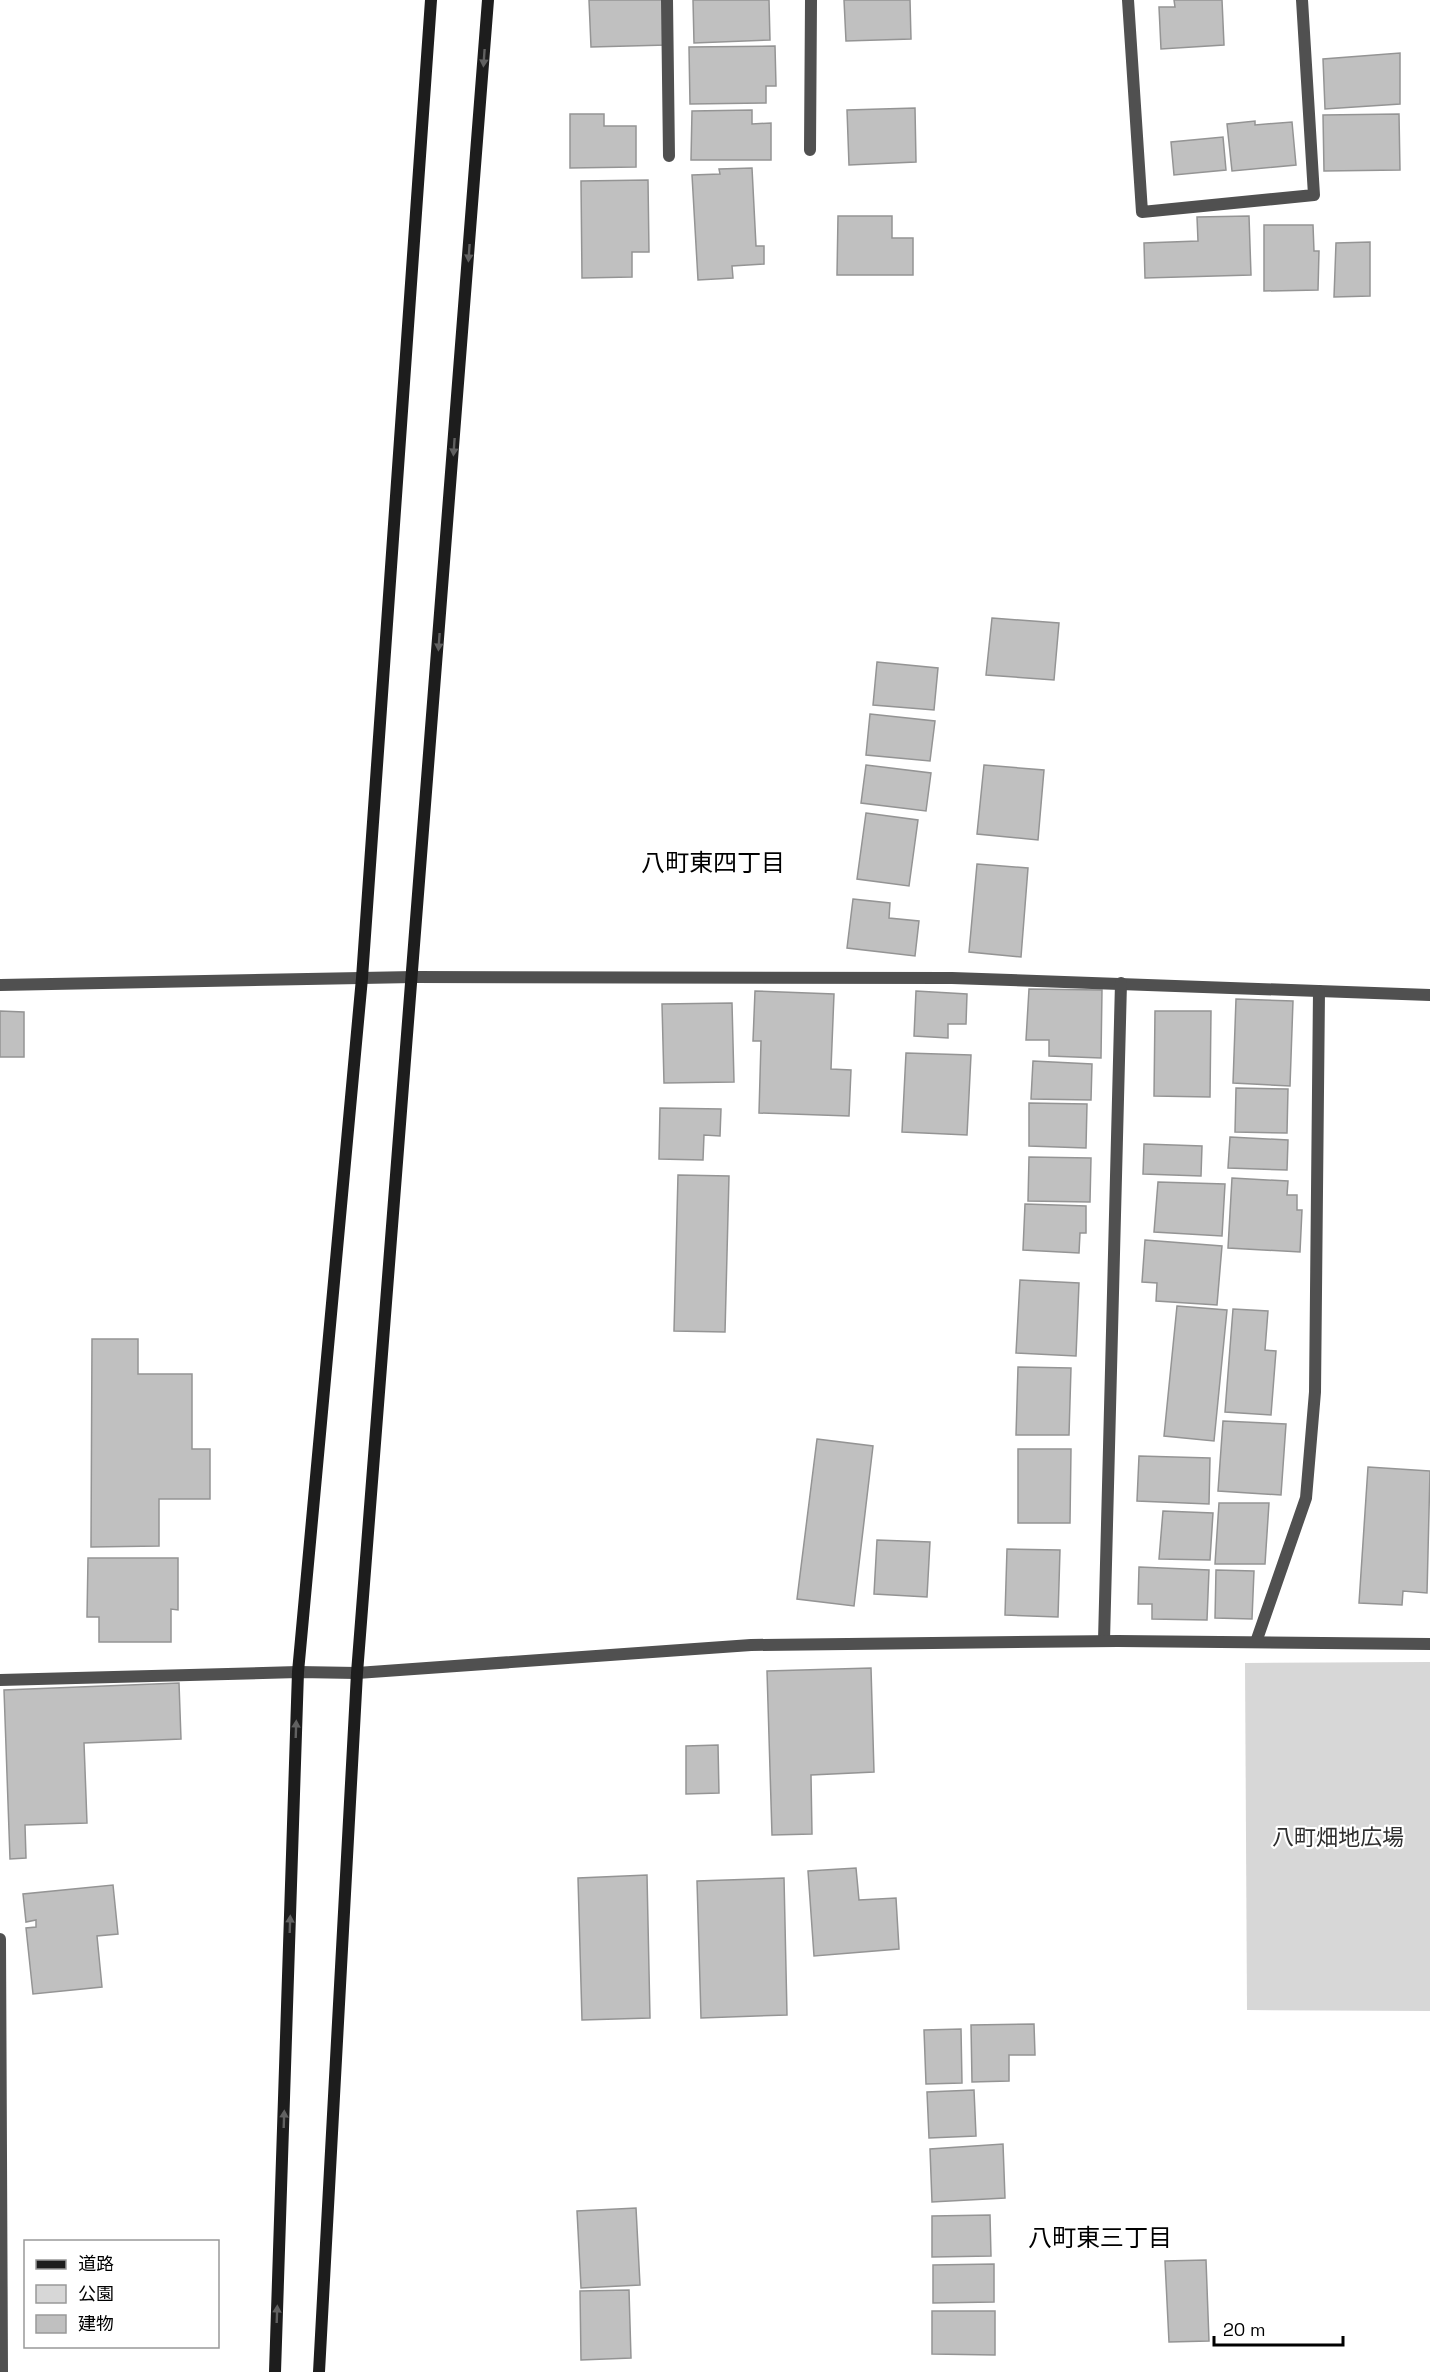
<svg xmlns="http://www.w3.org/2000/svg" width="1430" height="2372" font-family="'Space Grotesk','Noto Sans JP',sans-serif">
	<rect width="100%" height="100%" fill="#fff"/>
	<!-- green -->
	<path fill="#d7d7d7" d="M1430 1662V2011L1247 2010 1245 1663Z"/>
	<!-- building -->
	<g fill="#c0c0c0" stroke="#949494" stroke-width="1.5">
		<path d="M589 0H665L667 45 591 47Z"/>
		<path d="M693 0H769L770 40 694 43Z"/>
		<path d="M844 0H910L911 39 846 41Z"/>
		<path d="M1174 0H1222L1224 45 1161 49 1159 7H1175Z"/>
		<path d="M775 46 776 86H766V103L690 104 689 47Z"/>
		<path d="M1400 53V104L1325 109 1323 59Z"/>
		<path d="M915 108 916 162 849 165 847 110Z"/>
		<path d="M752 110V124L771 123V160H691L692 111Z"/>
		<path d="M570 114H604V126H636V167L570 168Z"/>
		<path d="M1399 114 1400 170 1324 171 1323 115Z"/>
		<path d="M1255 121V125L1292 122 1296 165 1232 171 1227 124Z"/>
		<path d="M1223 137 1226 170 1174 175 1171 142Z"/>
		<path d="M752 168 756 246H764V264L732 266 733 278 698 280 692 175 720 174 719 169Z"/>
		<path d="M648 180 649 252H632V277L582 278 581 181Z"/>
		<path d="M838 216H892V238H913V275H837Z"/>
		<path d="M1249 216 1251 275 1145 278 1144 243 1198 241 1197 217Z"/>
		<path d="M1264 225H1313L1314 251H1319L1318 290 1264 291Z"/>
		<path d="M1370 242V296L1334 297 1336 243Z"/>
		<path d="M992 618 1059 623 1054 680 986 675Z"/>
		<path d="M877 662 938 668 934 710 873 705Z"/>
		<path d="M870 714 935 721 930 761 866 755Z"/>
		<path d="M866 765 931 773 926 811 861 803Z"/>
		<path d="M984 765 1044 770 1038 840 977 834Z"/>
		<path d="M866 813 918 820 909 886 857 879Z"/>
		<path d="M977 864 1028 868 1021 957 969 952Z"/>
		<path d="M853 899 890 903 889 918 919 921 915 956 847 948Z"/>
		<path d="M1029 989 1102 990 1101 1058 1049 1056V1040H1026Z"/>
		<path d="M755 991 834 994 831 1069 851 1070 849 1116 759 1113 761 1041H753Z"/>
		<path d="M916 991 967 994 966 1024H948V1038L914 1036Z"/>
		<path d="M1236 999 1293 1001 1290 1086 1233 1083Z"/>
		<path d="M732 1003 734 1082 664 1083 662 1004Z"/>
		<path d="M0 1011 24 1012V1057H0Z"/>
		<path d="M1155 1011H1211L1210 1097 1154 1096Z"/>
		<path d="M906 1053 971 1055 967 1135 902 1132Z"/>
		<path d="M1033 1061 1092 1064 1091 1100 1031 1099Z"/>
		<path d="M1236 1088 1288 1089 1287 1133 1235 1132Z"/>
		<path d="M1029 1103 1087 1104 1086 1148 1029 1146Z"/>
		<path d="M660 1108 721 1109 720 1136 704 1135 703 1160 659 1159Z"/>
		<path d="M1230 1137 1288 1140 1287 1170 1228 1168Z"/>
		<path d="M1144 1144 1202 1146 1201 1176 1143 1174Z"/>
		<path d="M1029 1157 1091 1158 1090 1202 1028 1201Z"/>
		<path d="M678 1175 729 1176 725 1332 674 1331Z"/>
		<path d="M1232 1178 1288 1181 1287 1195H1297V1210H1302L1300 1252 1228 1248Z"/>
		<path d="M1158 1182 1225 1184 1222 1236 1154 1232Z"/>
		<path d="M1025 1204 1086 1206V1233H1080L1079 1253 1023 1250Z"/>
		<path d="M1145 1240 1222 1246 1217 1305 1156 1301 1157 1283 1142 1282Z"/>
		<path d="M1020 1280 1079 1283 1076 1356 1016 1353Z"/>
		<path d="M1177 1306 1227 1310 1214 1441 1164 1436Z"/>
		<path d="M1233 1309 1268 1311 1265 1350 1276 1351 1271 1415 1225 1412Z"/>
		<path d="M92 1339H138V1374H192V1449H210V1499H159V1546L91 1547Z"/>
		<path d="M1018 1367 1071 1368 1069 1435H1016Z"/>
		<path d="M1223 1421 1286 1424 1281 1495 1218 1491Z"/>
		<path d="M817 1439 873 1446 854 1606 797 1599Z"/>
		<path d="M1018 1449H1071L1070 1523H1018Z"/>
		<path d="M1139 1456 1210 1458 1209 1504 1137 1501Z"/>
		<path d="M1368 1467 1430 1471 1427 1593 1403 1591 1402 1605 1359 1603Z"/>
		<path d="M1219 1503H1269L1265 1564H1215Z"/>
		<path d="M1163 1511 1213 1513 1210 1560 1159 1559Z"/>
		<path d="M877 1540 930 1542 927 1597 874 1594Z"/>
		<path d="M1007 1549 1060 1550 1058 1617 1005 1615Z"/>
		<path d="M88 1558H178V1610L171 1609V1642H99V1617H87Z"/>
		<path d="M1139 1567 1209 1570 1207 1620 1152 1619V1604H1138Z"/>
		<path d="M1216 1570 1254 1571 1252 1619 1215 1618Z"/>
		<path d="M871 1668 874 1772 811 1775 812 1834 772 1835 767 1671Z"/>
		<path d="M179 1683 181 1739 84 1743 87 1823 25 1825 26 1858 10 1859 4 1690Z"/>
		<path d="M718 1745 719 1793 686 1794V1746Z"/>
		<path d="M856 1868 859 1900 896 1898 899 1949 814 1956 808 1871Z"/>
		<path d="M647 1875 650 2018 582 2020 578 1878Z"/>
		<path d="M784 1878 787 2015 701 2018 697 1881Z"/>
		<path d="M113 1885 118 1934 97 1936 102 1987 33 1994 26 1928 36 1927V1920L26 1922 23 1894Z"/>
		<path d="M1034 2024 1035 2055H1009V2081L972 2082 971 2025Z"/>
		<path d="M961 2029 962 2083 926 2084 924 2030Z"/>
		<path d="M974 2090 976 2136 929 2138 927 2092Z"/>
		<path d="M1003 2144 1005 2198 932 2202 930 2149Z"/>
		<path d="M636 2208 640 2285 581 2288 577 2211Z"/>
		<path d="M990 2215 991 2256 932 2257V2216Z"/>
		<path d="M1206 2260 1209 2341 1169 2342 1165 2261Z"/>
		<path d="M994 2264V2302L933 2303V2265Z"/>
		<path d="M629 2290 631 2358 581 2360 580 2291Z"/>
		<path d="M932 2311H995V2355L932 2354Z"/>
	</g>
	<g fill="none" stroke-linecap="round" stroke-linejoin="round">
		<!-- street -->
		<g stroke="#505050" stroke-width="12">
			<path d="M667 0 669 156"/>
			<path d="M1128 0 1142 212 1314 195 1302 0"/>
			<path d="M810 150 811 0"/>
			<path d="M0 985 414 977 952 978 1430 995"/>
			<path d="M1104 1641 1121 983"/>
			<path d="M1256 1642 1306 1498 1315 1392 1319 991"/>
			<path d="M0 1680 298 1672 357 1673 751 1645 1118 1641 1430 1644"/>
			<path d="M0 1939 2 2372"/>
		</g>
		<!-- secondary -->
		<g stroke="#1d1d1d" stroke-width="12">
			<path d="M275 2372 298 1672 362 978 431 0"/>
			<path d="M319 2372 357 1673 488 0"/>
		</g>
	</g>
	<!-- one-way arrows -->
	<defs><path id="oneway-solid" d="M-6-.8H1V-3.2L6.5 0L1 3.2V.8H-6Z" transform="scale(1.5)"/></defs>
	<g fill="#616161">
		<use href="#oneway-solid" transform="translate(484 58) rotate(94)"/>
		<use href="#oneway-solid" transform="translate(469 253) rotate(94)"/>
		<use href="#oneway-solid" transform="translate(454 447) rotate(94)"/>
		<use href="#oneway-solid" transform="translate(439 642) rotate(94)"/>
		<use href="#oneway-solid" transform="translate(296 1729) rotate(-88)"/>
		<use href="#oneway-solid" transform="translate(290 1924) rotate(-88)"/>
		<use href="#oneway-solid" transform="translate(284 2119) rotate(-88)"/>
		<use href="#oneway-solid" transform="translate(277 2314) rotate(-88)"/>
	</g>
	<g text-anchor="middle" stroke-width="4.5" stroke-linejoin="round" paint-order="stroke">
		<!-- park labels -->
		<g font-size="22" fill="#2e2e2e" stroke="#fff">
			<text x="1338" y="1845">八町畑地広場</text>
		</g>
		<!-- neighbourhood labels -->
		<g font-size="24" fill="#000" stroke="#fff">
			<text x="713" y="871">八町東四丁目</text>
			<text x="1100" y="2246">八町東三丁目</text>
		</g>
	</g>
	<!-- legend -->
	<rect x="24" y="2240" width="195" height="108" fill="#ffffff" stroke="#999999" stroke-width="1.5"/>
	<rect x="36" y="2260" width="30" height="9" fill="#1d1d1d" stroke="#999999" stroke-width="1.5"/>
	<text x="78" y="2270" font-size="18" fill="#000000">道路</text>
	<rect x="36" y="2285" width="30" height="18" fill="#d7d7d7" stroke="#999999" stroke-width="1.5"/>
	<text x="78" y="2300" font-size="18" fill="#000000">公園</text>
	<rect x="36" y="2315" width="30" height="18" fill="#c0c0c0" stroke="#999999" stroke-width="1.5"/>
	<text x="78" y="2330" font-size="18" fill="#000000">建物</text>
	<!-- scale -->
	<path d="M1214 2336v9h129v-9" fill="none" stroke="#000000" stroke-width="3"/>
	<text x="1223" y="2336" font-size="18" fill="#000000" stroke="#ffffff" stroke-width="4.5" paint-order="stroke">20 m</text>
</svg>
